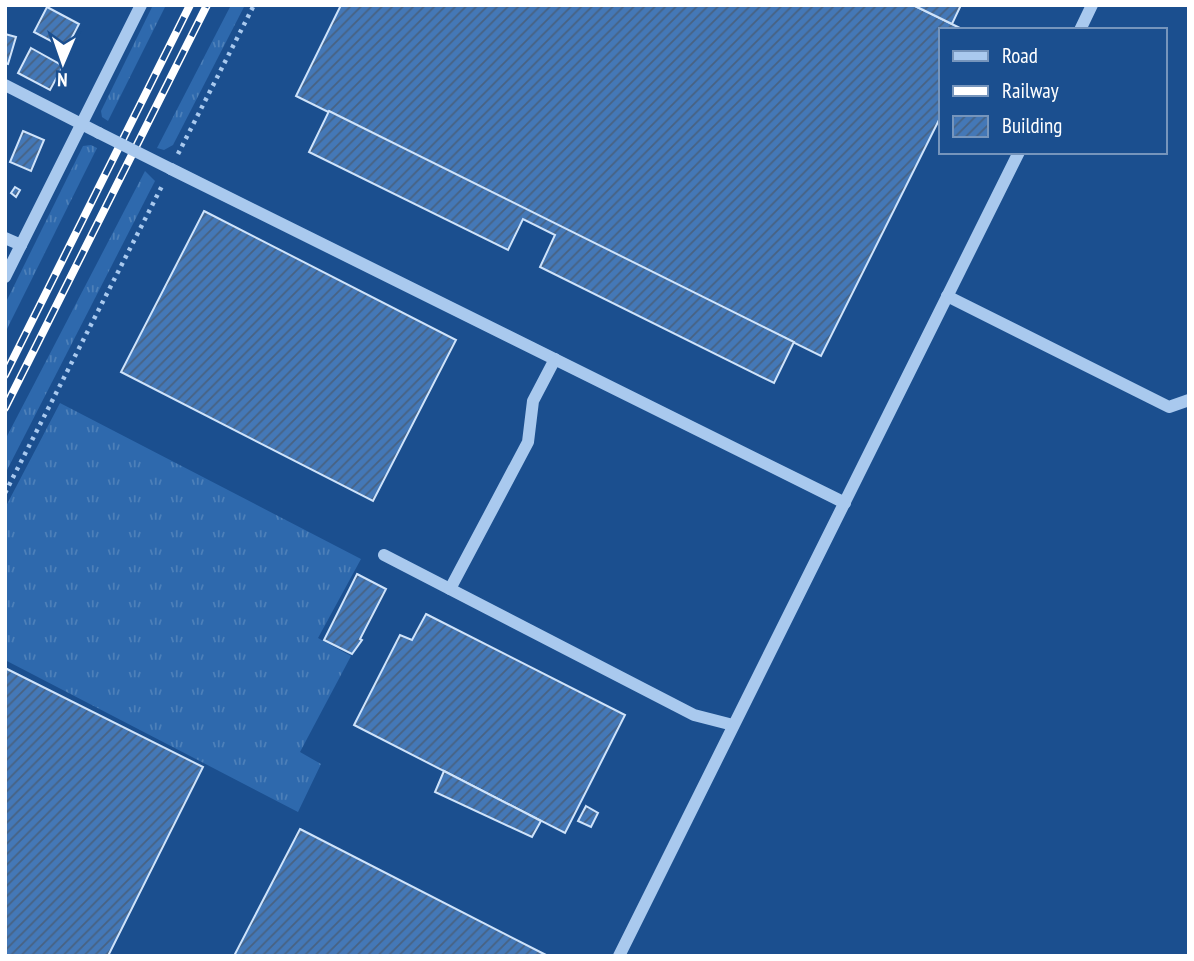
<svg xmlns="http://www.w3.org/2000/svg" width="1194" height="961" font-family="'PT Sans Narrow',sans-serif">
	<defs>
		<pattern id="grass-tufts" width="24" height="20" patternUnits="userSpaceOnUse" patternTransform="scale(1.75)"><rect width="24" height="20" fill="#2e69ad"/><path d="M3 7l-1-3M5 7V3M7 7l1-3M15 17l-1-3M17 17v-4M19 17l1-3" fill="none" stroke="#4d80b9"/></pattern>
		<pattern id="building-hatch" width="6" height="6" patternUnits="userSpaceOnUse" patternTransform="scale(1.75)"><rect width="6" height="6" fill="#4478b7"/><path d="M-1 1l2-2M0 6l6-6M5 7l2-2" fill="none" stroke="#486282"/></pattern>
	</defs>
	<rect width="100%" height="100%" fill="#1b4f8f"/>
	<!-- grass -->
	<g fill="url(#grass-tufts)">
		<path d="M153 5H166L108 121 102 117 101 111Z"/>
		<path d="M231 5H245L173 145 164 150 157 148Z"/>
		<path d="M91 145 97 148 5 333V304L83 146Z"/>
		<path d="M145 171 155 181 5 474V440Z"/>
		<path d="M60 403 361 559 318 638 351 656 300 752 321 764 298 812 5 660V508Z"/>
	</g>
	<!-- building -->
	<g fill="url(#building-hatch)" stroke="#cfe3fa" stroke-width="2">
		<path d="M341 5H913L964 30H940V118L821 356 296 96Z"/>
		<path d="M913 5H961L952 24Z"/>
		<path d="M47 7 79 24 66 49 34 32Z"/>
		<path d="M5 34 16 37 8 64 5 63Z"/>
		<path d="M31 48 63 66 50 90 18 73Z"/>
		<path d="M329 111 794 342 774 383 540 267 555 235 523 219 508 250 309 152Z"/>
		<path d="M23 131 44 140 31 171 10 162Z"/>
		<path d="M15 187 20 190 16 197 11 193Z"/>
		<path d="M204 211 456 340 373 501 121 372Z"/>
		<path d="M357 574 386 589 360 639 362 640 352 654 324 640Z"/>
		<path d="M426 614 625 715 565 833 354 725 400 635 412 640Z"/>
		<path d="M5 668 203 767 108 956H5Z"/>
		<path d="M444 771 541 821 532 837 435 792Z"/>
		<path d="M586 806 598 813 591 827 578 821Z"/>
		<path d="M300 829 548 956H234Z"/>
	</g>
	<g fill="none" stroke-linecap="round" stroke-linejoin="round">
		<!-- path -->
		<g stroke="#a9c9ee" stroke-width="4.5" stroke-dasharray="3.5 5" stroke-linecap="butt">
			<path d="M178 154 254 5"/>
			<path d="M5 493 163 184"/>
		</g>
		<!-- minor -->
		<g stroke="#a9c9ee" stroke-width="12">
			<path d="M1080 30 1092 5"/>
			<path d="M5 85 99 133"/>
			<path d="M171 169 845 503"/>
			<path d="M5 238 21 245"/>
			<path d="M5 277 141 5"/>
			<path d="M947 296 1169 407 1189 400"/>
			<path d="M384 555 694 715 733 725"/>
			<path d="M450 589 528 442 533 401 555 359"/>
			<path d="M619 956 1019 152"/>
		</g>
		<!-- rail casing -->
		<g stroke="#fff" stroke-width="8">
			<g id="rail">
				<path d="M5 375 190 5"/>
				<path d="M5 408 207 5"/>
			</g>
		</g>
		<!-- rail -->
		<use href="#rail" stroke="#1b4f8f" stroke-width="5" stroke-dasharray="16" stroke-linecap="butt"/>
		<!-- minor-bridge -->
		<path stroke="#a9c9ee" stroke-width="12" d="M99 133 171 169"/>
	</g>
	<!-- border -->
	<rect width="1194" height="961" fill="none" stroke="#ffffff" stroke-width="14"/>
	<!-- legend -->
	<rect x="939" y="28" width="228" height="126" fill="#1b4f8f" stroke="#7695bc" stroke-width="2"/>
	<rect x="953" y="51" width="35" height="10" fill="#a9c9ee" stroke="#7695bc" stroke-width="2"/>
	<text x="1002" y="63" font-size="21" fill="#ffffff">Road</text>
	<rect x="953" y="86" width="35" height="10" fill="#ffffff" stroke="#7695bc" stroke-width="2"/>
	<text x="1002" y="98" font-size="21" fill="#ffffff">Railway</text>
	<rect x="953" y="116" width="35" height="21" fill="url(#building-hatch)" stroke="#7695bc" stroke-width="2"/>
	<text x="1002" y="133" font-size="21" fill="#ffffff">Building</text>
	<!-- north arrow -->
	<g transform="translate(63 63) rotate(182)" stroke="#1b4f8f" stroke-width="5" paint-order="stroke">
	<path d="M0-5L12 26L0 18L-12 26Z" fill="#ffffff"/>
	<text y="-10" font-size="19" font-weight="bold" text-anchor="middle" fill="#ffffff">N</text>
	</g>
</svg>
